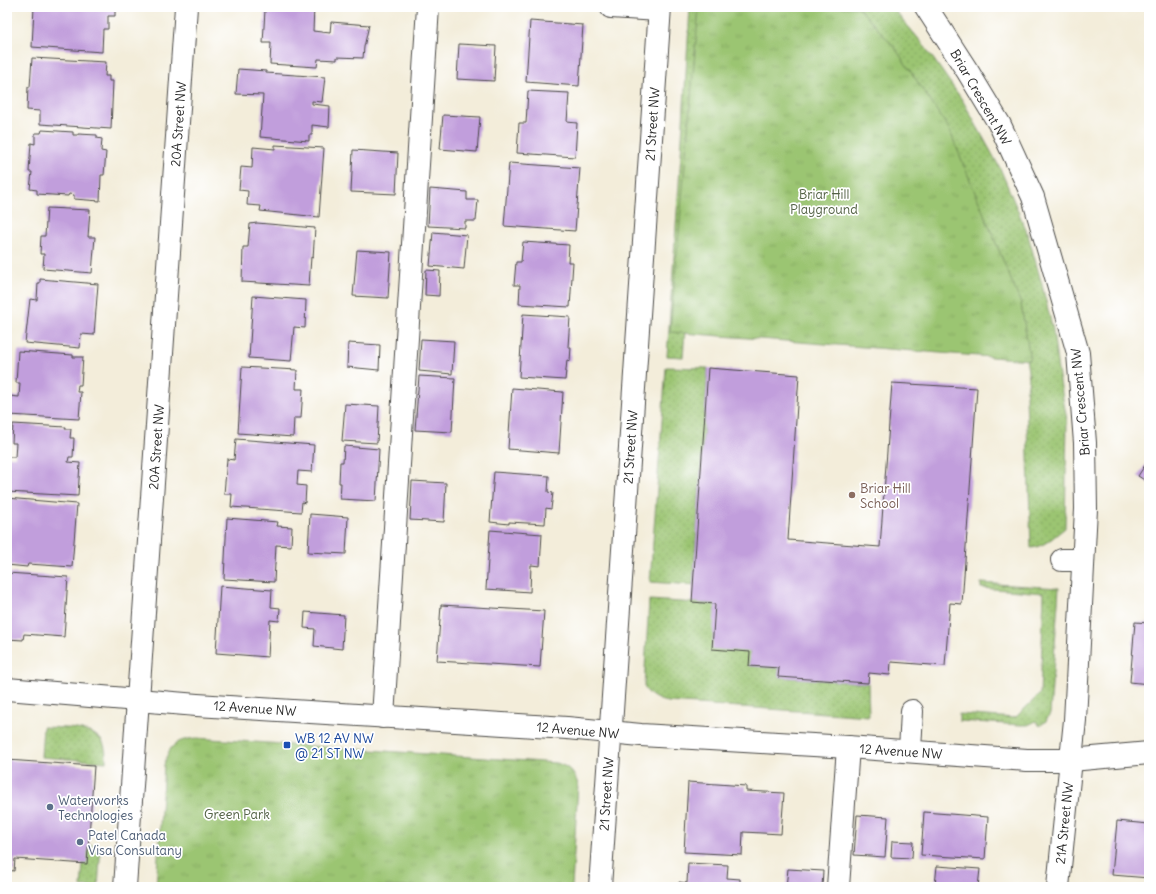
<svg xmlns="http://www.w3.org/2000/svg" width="1156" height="894" font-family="Delius,sans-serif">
	<defs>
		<pattern id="grass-dots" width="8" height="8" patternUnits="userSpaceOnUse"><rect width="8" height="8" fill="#9bc572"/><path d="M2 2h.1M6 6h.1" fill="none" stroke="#86a963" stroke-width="1.8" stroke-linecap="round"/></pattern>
		<pattern id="park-tufts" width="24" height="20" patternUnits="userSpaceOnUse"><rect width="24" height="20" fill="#9bc572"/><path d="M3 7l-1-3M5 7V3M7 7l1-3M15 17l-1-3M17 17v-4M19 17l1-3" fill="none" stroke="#86a963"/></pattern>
	</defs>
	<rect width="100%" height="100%" fill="#fff"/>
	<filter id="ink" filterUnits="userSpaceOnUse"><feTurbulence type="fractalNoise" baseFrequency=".025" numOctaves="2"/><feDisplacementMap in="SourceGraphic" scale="8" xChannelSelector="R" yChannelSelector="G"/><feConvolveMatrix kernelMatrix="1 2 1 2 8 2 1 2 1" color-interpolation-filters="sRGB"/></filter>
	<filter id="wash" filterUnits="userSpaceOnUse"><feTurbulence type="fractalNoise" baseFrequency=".012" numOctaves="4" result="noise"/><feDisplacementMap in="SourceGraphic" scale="16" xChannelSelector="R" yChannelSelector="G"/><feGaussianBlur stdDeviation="0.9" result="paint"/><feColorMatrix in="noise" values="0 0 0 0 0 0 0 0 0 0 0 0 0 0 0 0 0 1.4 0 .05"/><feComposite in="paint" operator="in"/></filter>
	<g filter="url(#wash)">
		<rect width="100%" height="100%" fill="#f3edda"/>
		<!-- grass -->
		<g fill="url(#grass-dots)" stroke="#63784e">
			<path d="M690 7H892L923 44 963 101 1000 168 1028 235 1041 281 1053 330 1058 371 1067 420 1065 528C1056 535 1043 548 1031 548L1026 396 1029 378 1018 305 687 306 683 357 667 356 681 154Z"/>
			<path d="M666 367 708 368 693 585 650 582Z"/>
			<path d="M981 583 1059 588 1050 714 1046 721 1040 726 1036 721 1028 725H1021L959 721V714L1015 718 1040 694 1044 593 981 588Z"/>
			<path d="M649 600 715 604 750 652 749 666 779 668V677L868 683 869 716 668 702C659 701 647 695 644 686Z"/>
			<path d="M43 727C59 728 91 726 102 741 106 747 106 755 106 762L41 757Z"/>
			<path d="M88 845 101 846 98 887H81L83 864Z"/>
		</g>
		<!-- park -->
		<g fill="url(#park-tufts)" stroke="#63784e">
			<path d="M699 7H858L895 48 949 129 1021 304 1030 360 670 332Z"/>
			<path d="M196 738 557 763C570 768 573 771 578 784L572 887H156L164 765C169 745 176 740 196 738Z"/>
		</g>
		<g id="blocks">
			<!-- building -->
			<g fill="#c19edc">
				<path d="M34 7H115V16H108V29H103L102 52 32 47Z"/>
				<path d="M273 7H314L313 31 330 33 331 22 369 25 364 47 363 58 337 57V60L318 59 317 67 270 64 271 43H263L265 10H273Z"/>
				<path d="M530 21 583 25 579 86 526 82Z"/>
				<path d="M459 44 496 46 494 81 457 79Z"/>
				<path d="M32 58 106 62 105 76H109V81H113L111 129 40 124V111L27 110 28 87H30Z"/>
				<path d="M238 69 266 71V73L325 77 322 102 312 101V104L330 106 329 127 312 125V135H309V141L260 137 263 95 236 94Z"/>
				<path d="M528 91 569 93 567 122 577 123 575 157 517 153 519 123H526Z"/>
				<path d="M443 115 480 117 477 152 440 149Z"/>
				<path d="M42 130 73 132V135H78V134L97 135V138L102 139 101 151 106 152 104 175H101L100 201 74 199V195L69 194 68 196 37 194V190L30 189 32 172H29L31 143 35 144V133H41Z"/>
				<path d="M275 145 324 148 319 217 260 211 261 206 247 205 248 191 239 190 241 167 252 168 253 147 275 149Z"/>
				<path d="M353 150 398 153 396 194 351 192Z"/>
				<path d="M509 163 580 168 575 231 504 226Z"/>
				<path d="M430 189 467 192V200H478L476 221H465V228L428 226Z"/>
				<path d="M47 208 90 210 88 237H95L92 273 43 269 44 254H40L41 236H45Z"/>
				<path d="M257 223 315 228 313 258 311 257 309 286 242 282 243 247H248L250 224Z"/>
				<path d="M433 232 467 235 464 269 430 266Z"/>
				<path d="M523 242 569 245 568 262H573L570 307 519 304 520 285H514L516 262H521Z"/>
				<path d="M357 250 391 252 388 298 353 296Z"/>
				<path d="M426 270 440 271 439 296 425 295Z"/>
				<path d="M40 279 98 284 94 335 81 334 80 348 25 343 30 299 37 300 38 283H40Z"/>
				<path d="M253 296 306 300 305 328 294 327 291 361 249 358Z"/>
				<path d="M523 314 570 317 568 347H571L570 361 567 360 565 380 519 377Z"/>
				<path d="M421 339 454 341 452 374 419 371Z"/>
				<path d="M348 343 380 345 379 370 347 367Z"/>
				<path d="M18 351 73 355V357H83L81 385H78L77 392H81L79 419 9 415 10 396 19 397 20 383H16Z"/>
				<path d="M242 367 297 370 296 389H303L301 418H294L293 437 238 433Z"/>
				<path d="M708 368 799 375 788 540 880 547 892 383 977 388 962 604 950 603 945 666 891 662 890 675 869 673 868 683 778 677 779 668 749 666 750 652 712 649 715 604 692 602Z"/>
				<path d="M419 376 455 378 452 432 415 430Z"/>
				<path d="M512 388 563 392 559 453 508 449Z"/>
				<path d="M345 404 379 406 377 443 342 441Z"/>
				<path d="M13 424 66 427 65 429H71L70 438H74L73 457H69L68 462 80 463 78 496 7 492V457H15L16 443H12Z"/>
				<path d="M236 439 314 445 312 472 298 471 297 485 306 486 305 503 302 502 301 512 231 507 232 494H224L227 459 234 460Z"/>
				<path d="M344 446 379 449 376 501 340 499 341 483H339L340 462H343Z"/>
				<path d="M1149 459V483L1138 476Z"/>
				<path d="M494 472 549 476 548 492 553 493 551 509 546 508 545 524 509 522V524L490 522Z"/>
				<path d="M412 481 446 483 444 522 410 520Z"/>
				<path d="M7 498 77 504 72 567 28 564 27 567 7 565 9 539H7Z"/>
				<path d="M310 514 348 517 346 554 308 552Z"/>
				<path d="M227 518 278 522 277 526 292 527 291 546 276 545 274 582 224 579Z"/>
				<path d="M490 530 542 534 540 566 531 565 530 592 486 589Z"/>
				<path d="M7 573 68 577 64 637 24 634 23 640 7 639Z"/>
				<path d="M220 586 272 590 271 607 280 608 279 621 270 620 268 657 216 653Z"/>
				<path d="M441 605 544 611 540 667 437 661Z"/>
				<path d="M305 612 344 615 342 649 314 646 315 629 304 628Z"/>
				<path d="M1135 622 1149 623V684L1130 682Z"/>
				<path d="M7 760 94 766 87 864 15 859 14 871 7 870Z"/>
				<path d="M688 782 746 786V791L784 793 781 834 743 832 742 855 684 852Z"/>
				<path d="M924 812 988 817 985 859 921 855Z"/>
				<path d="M857 815 888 817 885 857 854 855Z"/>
				<path d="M1117 821 1149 824V878L1112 875Z"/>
				<path d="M892 841 913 842 912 858 891 857Z"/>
				<path d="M688 863 728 865 727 878 740 879V887H678L679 882 687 883Z"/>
				<path d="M937 866 980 869 978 887H933V885H935Z"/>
				<path d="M788 869 823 871 822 887H786Z"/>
			</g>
		</g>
	</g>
	<g filter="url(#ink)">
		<use href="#blocks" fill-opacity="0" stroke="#494845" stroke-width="1"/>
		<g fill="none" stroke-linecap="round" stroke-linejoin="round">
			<!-- minor casing -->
			<g stroke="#494845" stroke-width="24">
				<g id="minor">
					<path d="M611 7 659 10"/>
					<path d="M926 7 968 72 1000 125 1033 197 1078 353 1085 443 1086 509 1075 720 1058 887"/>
					<path d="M1062 560H1083"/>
					<path d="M7 689 197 705 567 728 641 735 848 747 1027 760H1071L1149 753"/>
					<path d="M383 717 428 7"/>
					<path d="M910 751 912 711"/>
					<path d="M125 887 186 7"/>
					<path d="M600 887 660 7"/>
					<path d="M838 887 848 747"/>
				</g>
			</g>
			<!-- minor -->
			<use href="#minor" stroke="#fff" stroke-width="22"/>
		</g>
	</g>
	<!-- markers -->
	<circle fill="#8d6e63" stroke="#fff" stroke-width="1.5" cx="852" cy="495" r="4"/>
	<rect fill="#1a4fb4" stroke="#fff" stroke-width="1.5" x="283" y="741" width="8" height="8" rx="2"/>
	<g fill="#5c6f8a" stroke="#fff" stroke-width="1.5">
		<circle cx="50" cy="807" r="4"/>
		<circle cx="80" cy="842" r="4"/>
	</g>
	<g text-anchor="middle" stroke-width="3.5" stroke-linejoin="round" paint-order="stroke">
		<!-- street labels -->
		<g font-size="13" fill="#2b2b2b" stroke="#fff">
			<text transform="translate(981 97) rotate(60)" y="5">Briar Crescent NW</text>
			<text transform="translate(178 124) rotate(-86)" y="5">20A Street NW</text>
			<text transform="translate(652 124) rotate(-86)" y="5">21 Street NW</text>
			<text transform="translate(1080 402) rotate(-95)" y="5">Briar Crescent NW</text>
			<text transform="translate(156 447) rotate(-86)" y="5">20A Street NW</text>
			<text transform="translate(630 447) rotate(-86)" y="5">21 Street NW</text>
			<text transform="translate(255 708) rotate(4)" y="5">12 Avenue NW</text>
			<text transform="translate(578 730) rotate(5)" y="5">12 Avenue NW</text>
			<text transform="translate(901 751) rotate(4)" y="5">12 Avenue NW</text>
			<text transform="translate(606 794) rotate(-86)" y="5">21 Street NW</text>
			<text transform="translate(1064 823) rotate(-84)" y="5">21A Street NW</text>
		</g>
		<!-- park labels -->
		<g font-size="13" fill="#526144" stroke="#fff">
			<text x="824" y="199">Briar Hill<tspan x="824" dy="15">Playground</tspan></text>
			<text x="237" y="819">Green Park</text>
		</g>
		<!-- education labels -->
		<g font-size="13" fill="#785e54" stroke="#fff" text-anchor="start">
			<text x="860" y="493">Briar Hill<tspan x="860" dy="15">School</tspan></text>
		</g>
		<!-- transit labels -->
		<g font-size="13" fill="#164399" stroke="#fff" text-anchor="start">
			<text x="295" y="743">WB 12 AV NW<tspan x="295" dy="15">@ 21 ST NW</tspan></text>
		</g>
		<!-- service labels -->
		<g font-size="13" fill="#4e5e75" stroke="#fff" text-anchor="start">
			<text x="58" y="805">Waterworks<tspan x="58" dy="15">Technologies</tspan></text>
			<text x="88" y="840">Patel Canada<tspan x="88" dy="15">Visa Consultany</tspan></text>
		</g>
	</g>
	<!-- margin -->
	<rect width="1156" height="894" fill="none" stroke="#fff" stroke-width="24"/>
</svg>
